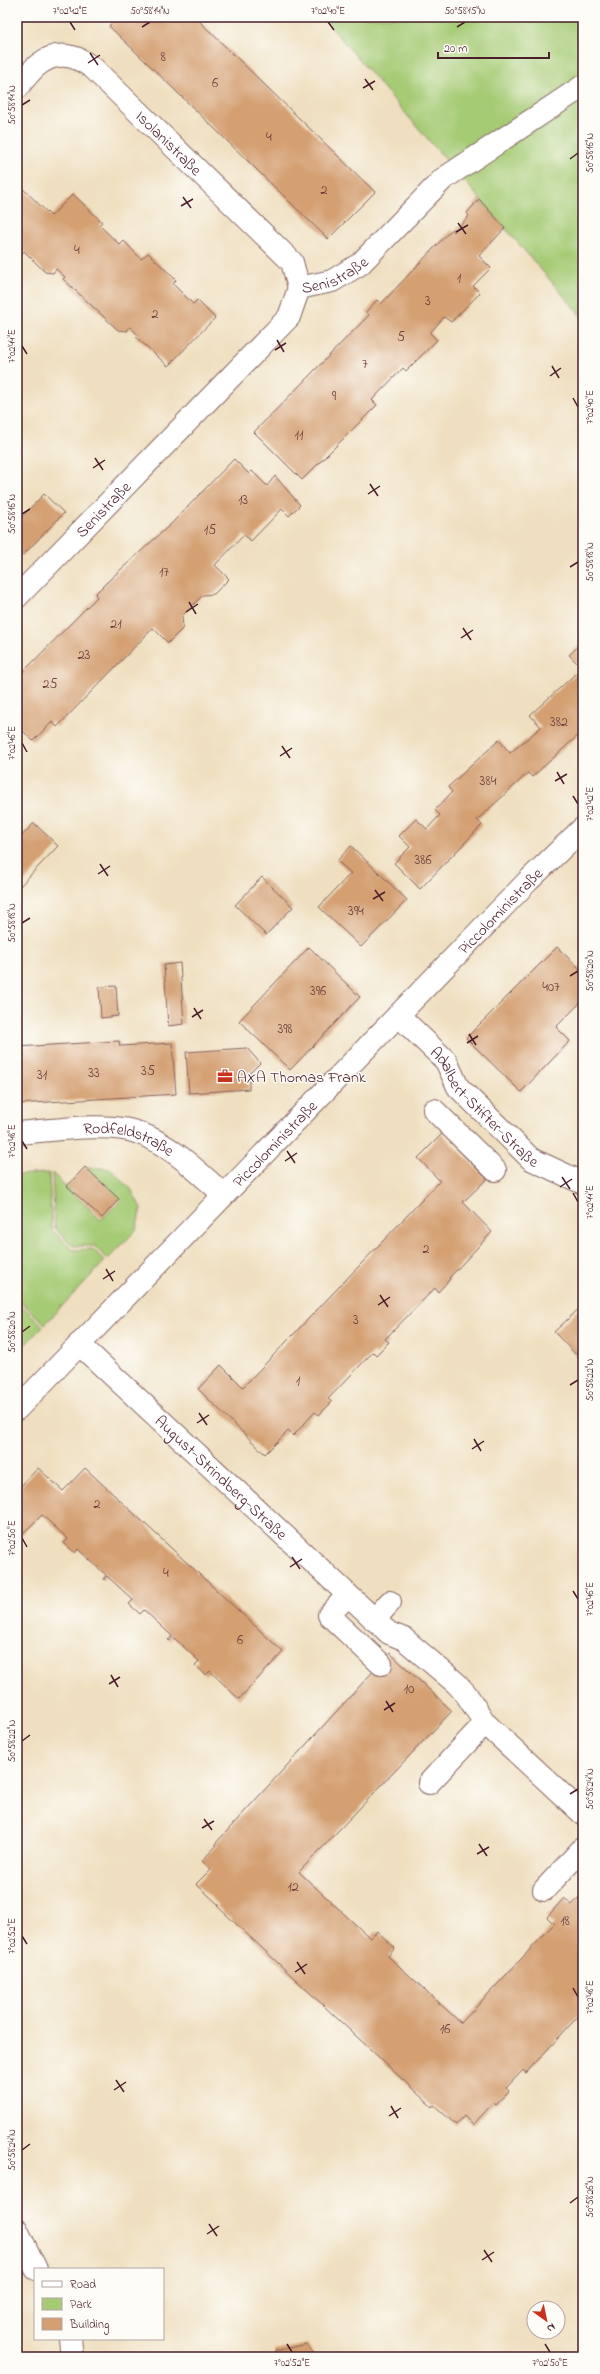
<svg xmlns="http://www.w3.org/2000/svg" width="600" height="2374" font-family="'Indie Flower',sans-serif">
	<rect width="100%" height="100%" fill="#fdfcf7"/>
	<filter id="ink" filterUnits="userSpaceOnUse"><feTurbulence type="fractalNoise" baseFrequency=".025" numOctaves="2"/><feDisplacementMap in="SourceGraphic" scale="8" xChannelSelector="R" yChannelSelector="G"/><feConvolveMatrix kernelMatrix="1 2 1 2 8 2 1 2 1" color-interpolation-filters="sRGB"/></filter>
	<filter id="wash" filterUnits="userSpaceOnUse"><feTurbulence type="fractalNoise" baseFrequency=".012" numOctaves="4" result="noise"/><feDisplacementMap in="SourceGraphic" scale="16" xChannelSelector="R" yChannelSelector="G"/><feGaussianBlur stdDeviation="0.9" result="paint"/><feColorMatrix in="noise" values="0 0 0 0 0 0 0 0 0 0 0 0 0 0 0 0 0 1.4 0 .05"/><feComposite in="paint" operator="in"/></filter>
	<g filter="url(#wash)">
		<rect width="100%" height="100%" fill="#efdfc0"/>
		<!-- green -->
		<g fill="#a6cb75" stroke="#787550">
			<path d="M322 17H572L583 27V318Z"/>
			<path d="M87 1167 110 1169 131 1189 141 1208 136 1230 108 1259 94 1246H73L55 1229 52 1173 101 1220 121 1200Z"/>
			<path d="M49 1173 52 1230 73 1250 93 1249 105 1261 45 1324 17 1298V1175Z"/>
			<path d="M17 1301 43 1326 19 1351 17 1350Z"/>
		</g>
		<g id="blocks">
			<!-- building -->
			<g fill="#d49f71">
				<path d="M117 17H195L375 192 328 239 109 26Z"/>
				<path d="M17 183 51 216 73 194 102 222 99 225 120 245 124 241 141 259 148 253 176 280 173 284 193 304 197 300 215 318 168 366 136 337 138 335 130 327 127 331 118 330 63 279 65 277 56 269 53 273 45 272 24 251 17 259Z"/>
				<path d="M479 199 505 228 479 256 491 268 473 286 480 293 451 322 444 317 430 333 437 340 406 371 403 368 372 400 377 405 302 480 254 432 369 315 366 312 377 300 381 304 452 229 454 232 469 216 467 213Z"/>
				<path d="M234 459 249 474 252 471 267 486 275 476 300 505 289 516 282 509 251 541 244 535 215 565 229 579 214 594 203 595 182 616 183 628 168 643 153 628 57 727 52 722 33 741 17 725V694L20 691 17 689V678L97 597 95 594 106 583 172 523Z"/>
				<path d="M44 494 64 513 23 555 17 550V522Z"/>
				<path d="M583 642V731L532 777 528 773 477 820 482 825 420 889 394 863 410 847 399 836 416 819 427 829 440 815 435 810 452 792 448 787 499 740 510 753 541 727 530 715 582 668 569 655Z"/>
				<path d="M34 823 58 846 20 886 17 883V841Z"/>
				<path d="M351 846 407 900 361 947 319 907 351 873 337 861Z"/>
				<path d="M262 877 293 907 266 935 235 905Z"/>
				<path d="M309 947 360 997 290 1070 239 1021Z"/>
				<path d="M557 947 580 969 583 966V1000L556 1027 570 1041 521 1092 466 1038Z"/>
				<path d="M180 963 184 1024 168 1026 164 965Z"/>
				<path d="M116 986 118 1016 101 1018 99 987Z"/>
				<path d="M119 1041 120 1046 172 1043 176 1094 17 1104V1047Z"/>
				<path d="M247 1048 260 1063 249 1074V1089L189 1093 186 1052Z"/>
				<path d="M442 1134 487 1179 463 1202 492 1232 449 1278 450 1279 438 1292 435 1288 385 1339 389 1342 376 1355 373 1352 328 1399 332 1402 319 1415 315 1412 293 1436 288 1431 265 1454 198 1389 221 1365 243 1387 360 1265 440 1181 418 1158Z"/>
				<path d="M85 1167 119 1199 102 1218 67 1186Z"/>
				<path d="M583 1305V1362L554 1332Z"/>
				<path d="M38 1468 63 1491 85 1468 283 1652 239 1699 210 1671 206 1675 195 1665 199 1661 173 1637 170 1641 168 1640 172 1636 144 1610 140 1614 129 1604 133 1600 107 1576 104 1580 103 1579 106 1575 78 1549 75 1553 64 1543 68 1539 42 1515 17 1539V1490Z"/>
				<path d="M390 1653 452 1711 299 1872 370 1938 377 1931 395 1948 388 1956 461 2023 554 1924 547 1917 564 1898 572 1905 583 1893V2011L526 2073 523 2070 506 2088 509 2091 495 2105 493 2103 473 2125 464 2116 456 2125 434 2105 432 2107 217 1906 219 1905 196 1884 211 1869 202 1861 217 1845 215 1844Z"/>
				<path d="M307 2344 315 2357H276L275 2351Z"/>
			</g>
		</g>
	</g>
	<g filter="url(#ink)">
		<use href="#blocks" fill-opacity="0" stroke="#84625f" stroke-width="1"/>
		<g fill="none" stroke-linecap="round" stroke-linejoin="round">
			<!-- minor casing -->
			<g stroke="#84625f" stroke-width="24">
				<g id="minor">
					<path id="s1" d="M17 88C31 70 47 50 72 57 79 58 86 64 92 67L292 262 299 288"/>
					<path id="s2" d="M299 288 332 281 360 264 443 179 583 86"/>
					<path id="s3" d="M17 597 289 317 299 288"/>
					<path id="s4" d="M398 1015 446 1061 458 1087 531 1159 583 1183"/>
					<path d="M434 1110 495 1170"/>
					<path id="s5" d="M17 1133C50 1131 109 1121 139 1133 171 1145 198 1172 223 1194"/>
					<path id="s6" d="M79 1344 389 1633 404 1639 456 1683 466 1694 485 1723 583 1814"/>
					<path id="s7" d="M17 1409 528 881 583 828"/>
					<path d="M348 1595 329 1615 381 1664"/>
					<path d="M374 1620 390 1602"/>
					<path d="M429 1783 485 1723"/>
					<path d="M544 1890 583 1848"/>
					<path d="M17 2230 36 2269"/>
					<path d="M70 2339 72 2357"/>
				</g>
			</g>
			<!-- minor -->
			<use href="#minor" stroke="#fff" stroke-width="22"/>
		</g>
	</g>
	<!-- ticks -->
	<path fill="none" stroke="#4a1f2b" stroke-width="1.5" d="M70 22 75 30M328 22 334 30M142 27 150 22M457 27 465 22M90 53 98 65M88 63 100 55M365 79 373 90M363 88 375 81M22 105 30 100M570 159 578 153M183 197 191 208M181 206 193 199M458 223 466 234M456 232 468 225M277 340 284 352M22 346 27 354M275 350 286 343M552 366 559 378M550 376 561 368M573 398 578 407M95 458 103 470M93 468 105 460M370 484 378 496M368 494 380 486M22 514 30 509M570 567 578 562M189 602 196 614M186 612 198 604M463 628 471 640M461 638 473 630M22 743 27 752M282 746 290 758M280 756 292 748M557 772 564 784M555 781 567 774M573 796 578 804M100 864 108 876M98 874 110 866M375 890 383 901M373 899 385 892M22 923 30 918M570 976 578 971M194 1008 201 1019M192 1017 203 1010M469 1034 476 1045M467 1043 478 1036M22 1141 27 1149M287 1151 295 1163M285 1161 297 1153M562 1177 570 1189M560 1187 572 1179M573 1193 578 1202M106 1269 113 1281M103 1279 115 1271M380 1295 388 1307M378 1305 390 1297M22 1332 30 1326M570 1385 578 1380M199 1413 207 1425M197 1423 209 1415M474 1439 481 1451M472 1449 484 1441M22 1538 27 1547M292 1557 300 1569M290 1567 302 1559M573 1591 578 1599M111 1675 118 1687M109 1684 120 1677M386 1701 393 1712M384 1710 395 1703M22 1741 30 1735M570 1794 578 1789M204 1819 212 1830M202 1828 214 1821M479 1844 487 1856M477 1854 489 1847M22 1936 27 1944M297 1962 305 1974M295 1972 307 1964M573 1988 578 1997M116 2080 124 2092M114 2090 126 2082M391 2106 398 2118M389 2116 401 2108M22 2150 30 2144M570 2203 578 2197M209 2224 217 2236M207 2234 219 2226M484 2250 492 2262M482 2260 494 2252M287 2344 292 2352M545 2344 550 2352"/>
	<!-- icons -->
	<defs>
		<g id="office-bare" transform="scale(1.2)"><path d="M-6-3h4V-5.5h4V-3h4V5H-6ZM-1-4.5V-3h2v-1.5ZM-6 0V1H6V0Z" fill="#c8321e" stroke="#fdfcf7" stroke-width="2.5" paint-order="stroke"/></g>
	</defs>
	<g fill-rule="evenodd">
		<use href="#office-bare" x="225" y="1076"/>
	</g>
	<g text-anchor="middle" stroke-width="3" stroke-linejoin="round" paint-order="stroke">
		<!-- number labels -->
		<g font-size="14" fill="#6c3f3c">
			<text x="163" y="61">8</text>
			<text x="215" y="87">6</text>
			<text x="269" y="141">4</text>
			<text x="324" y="194">2</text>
			<text x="77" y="254">4</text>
			<text x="459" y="282">1</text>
			<text x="428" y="305">3</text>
			<text x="155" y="318">2</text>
			<text x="401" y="341">5</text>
			<text x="365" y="368">7</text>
			<text x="334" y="400">9</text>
			<text x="299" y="439">11</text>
			<text x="243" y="504">13</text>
			<text x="210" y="534">15</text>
			<text x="164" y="576">17</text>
			<text x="116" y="628">21</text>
			<text x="84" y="659">23</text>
			<text x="50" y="688">25</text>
			<text x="559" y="726">382</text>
			<text x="488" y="785">384</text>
			<text x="423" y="864">386</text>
			<text x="356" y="915">394</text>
			<text x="551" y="991">407</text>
			<text x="318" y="995">396</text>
			<text x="285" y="1033">398</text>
			<text x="148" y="1075">35</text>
			<text x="94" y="1077">33</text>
			<text x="42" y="1079">31</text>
			<text x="426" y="1253">2</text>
			<text x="356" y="1324">3</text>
			<text x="298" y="1385">1</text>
			<text x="97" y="1508">2</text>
			<text x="166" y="1577">4</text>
			<text x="240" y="1644">6</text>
			<text x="409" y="1693">10</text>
			<text x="293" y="1891">12</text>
			<text x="565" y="1925">18</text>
			<text x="445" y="2033">16</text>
		</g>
		<!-- street labels -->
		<g font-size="16" fill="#4a1f2b" stroke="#fdfcf7">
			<text dy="6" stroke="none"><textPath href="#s1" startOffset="198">Isolanistraße</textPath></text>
			<text dy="6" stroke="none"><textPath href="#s2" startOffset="38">Senistraße</textPath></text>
			<text dy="6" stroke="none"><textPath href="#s3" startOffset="123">Senistraße</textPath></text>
			<text dy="6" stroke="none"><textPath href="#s7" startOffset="694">Piccoloministraße</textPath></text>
			<text dy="6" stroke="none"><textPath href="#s4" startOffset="127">Adalbert-Stifter-Straße</textPath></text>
			<text dy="6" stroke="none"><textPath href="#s5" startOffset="114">Rodfeldstraße</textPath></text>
			<text dy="6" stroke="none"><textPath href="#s7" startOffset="370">Piccoloministraße</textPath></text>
			<text dy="6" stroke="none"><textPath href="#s6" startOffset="195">August-Strindberg-Straße</textPath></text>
		</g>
		<!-- poi labels -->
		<g font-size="16" fill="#4a1f2b" stroke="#fdfcf7" text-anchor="start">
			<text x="237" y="1082">AXA Thomas Frank</text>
		</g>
	</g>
	<!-- margin -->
	<rect width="600" height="2374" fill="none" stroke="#fdfcf7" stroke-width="44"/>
	<!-- legend -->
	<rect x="34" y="2268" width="130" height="72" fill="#fdfcf7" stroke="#b5a4a5"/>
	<rect x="42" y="2281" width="20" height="6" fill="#ffffff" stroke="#b5a4a5"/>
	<text x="70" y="2288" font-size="12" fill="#4a1f2b">Road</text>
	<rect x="42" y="2298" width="20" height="12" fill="#a6cb75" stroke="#b5a4a5"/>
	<text x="70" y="2308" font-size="12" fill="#4a1f2b">Park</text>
	<rect x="42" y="2318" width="20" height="12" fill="#d49f71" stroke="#b5a4a5"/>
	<text x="70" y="2328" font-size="12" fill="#4a1f2b">Building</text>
	<!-- north arrow -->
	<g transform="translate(546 2320) rotate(147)"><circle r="19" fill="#fdfcf7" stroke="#b5a4a5"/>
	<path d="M0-3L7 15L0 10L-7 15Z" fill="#c8321e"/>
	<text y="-6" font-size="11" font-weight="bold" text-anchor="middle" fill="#4a1f2b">N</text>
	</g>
	<!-- scale -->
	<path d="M438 52v6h111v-6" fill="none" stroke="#4a1f2b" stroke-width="2"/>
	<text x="444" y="52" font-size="12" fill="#4a1f2b" stroke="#fdfcf7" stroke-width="3" paint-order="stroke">20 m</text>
	<rect x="22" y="22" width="556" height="2330" fill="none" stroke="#4a1f2b" stroke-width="1.5"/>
	<g font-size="10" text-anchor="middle" fill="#4a1f2b">
		<text x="70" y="14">7°02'42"E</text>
		<text x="150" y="14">50°58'14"N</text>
		<text x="328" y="14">7°02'40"E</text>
		<text x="465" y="14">50°58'15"N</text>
		<text transform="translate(11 105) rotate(-90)" y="4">50°58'14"N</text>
		<text transform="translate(589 153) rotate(-90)" y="4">50°58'16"N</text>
		<text transform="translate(11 346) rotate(-90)" y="4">7°02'44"E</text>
		<text transform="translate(589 407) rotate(-90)" y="4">7°02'40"E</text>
		<text transform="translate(11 514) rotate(-90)" y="4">50°58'16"N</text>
		<text transform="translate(589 562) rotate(-90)" y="4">50°58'18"N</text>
		<text transform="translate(11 743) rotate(-90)" y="4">7°02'46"E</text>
		<text transform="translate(589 804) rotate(-90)" y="4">7°02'42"E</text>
		<text transform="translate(11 923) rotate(-90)" y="4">50°58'18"N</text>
		<text transform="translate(589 971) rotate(-90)" y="4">50°58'20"N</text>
		<text transform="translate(11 1141) rotate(-90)" y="4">7°02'48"E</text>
		<text transform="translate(589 1202) rotate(-90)" y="4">7°02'44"E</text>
		<text transform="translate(11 1332) rotate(-90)" y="4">50°58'20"N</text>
		<text transform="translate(589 1380) rotate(-90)" y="4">50°58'22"N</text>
		<text transform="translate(11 1538) rotate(-90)" y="4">7°02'50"E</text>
		<text transform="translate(589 1599) rotate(-90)" y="4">7°02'46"E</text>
		<text transform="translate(11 1741) rotate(-90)" y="4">50°58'22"N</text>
		<text transform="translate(589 1789) rotate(-90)" y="4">50°58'24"N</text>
		<text transform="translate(11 1936) rotate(-90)" y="4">7°02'52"E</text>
		<text transform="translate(589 1997) rotate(-90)" y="4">7°02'48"E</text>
		<text transform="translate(11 2150) rotate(-90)" y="4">50°58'24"N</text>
		<text transform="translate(589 2197) rotate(-90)" y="4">50°58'26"N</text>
		<text x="292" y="2366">7°02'52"E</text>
		<text x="550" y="2366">7°02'50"E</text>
	</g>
</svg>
